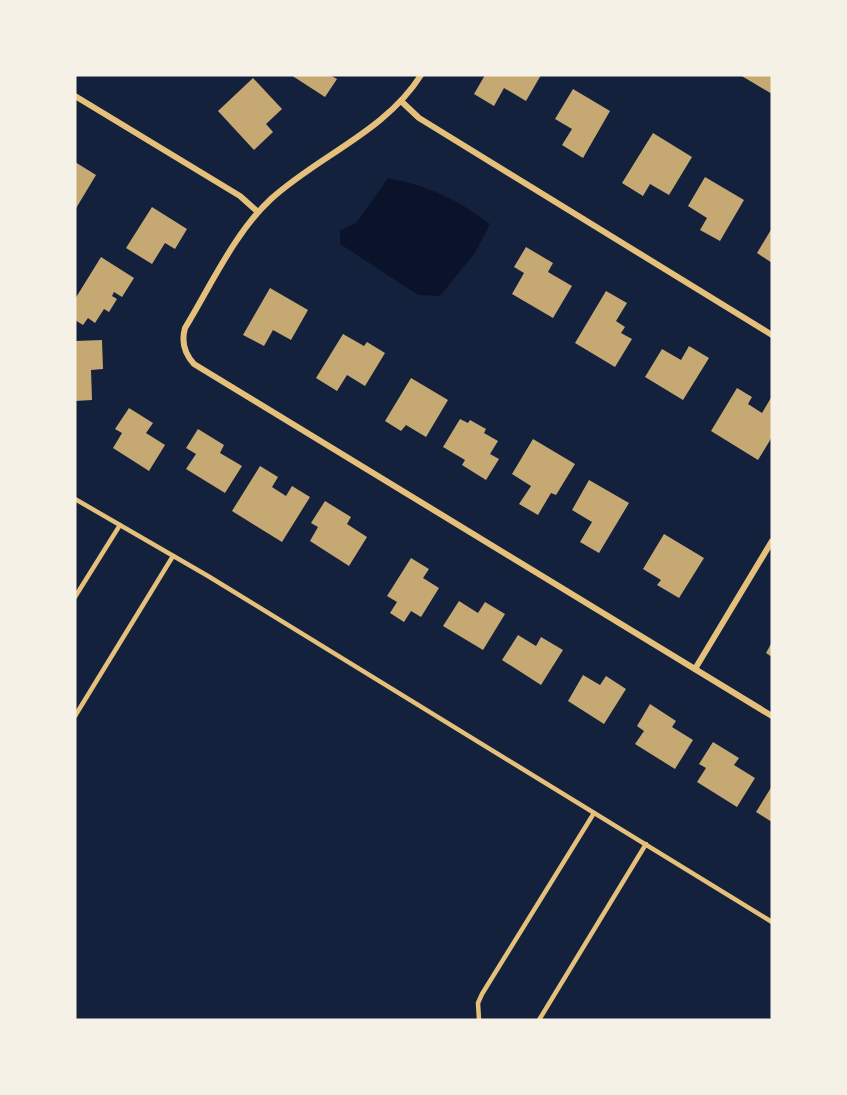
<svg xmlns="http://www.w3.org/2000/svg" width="847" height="1095" font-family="'Space Grotesk',sans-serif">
	<rect width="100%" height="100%" fill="#14213d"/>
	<!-- water -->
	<path fill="#0b132b" d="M388 178C431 187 455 198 490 224L475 253 440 296 418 295 340 244V230L356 223Z"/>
	<!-- building -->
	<g fill="#c6a872">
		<path d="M291 75H330L337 79 325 97Z"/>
		<path d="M485 75H541L526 101 504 88 494 106 474 94Z"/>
		<path d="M740 75H772V94Z"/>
		<path d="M253 78 282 109 266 124 273 132 254 150 218 111Z"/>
		<path d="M573 89 610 111 583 158 562 145 572 129 555 119Z"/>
		<path d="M653 133 692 157 669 195 650 184 643 196 622 183Z"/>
		<path d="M75 162 96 175 75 210Z"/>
		<path d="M705 177 744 200 720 241 700 230 707 218 688 206Z"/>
		<path d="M152 207 187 229 175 249 165 243 152 264 126 248Z"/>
		<path d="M772 228V263L757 253Z"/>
		<path d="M526 247 553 263 548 272 572 286 553 318 512 294 524 273 514 267Z"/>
		<path d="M101 257 134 278 122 297 114 292 112 296 117 299 109 312 104 309 95 323 88 318 83 325 75 320V299Z"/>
		<path d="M270 288 308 310 291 340 273 330 264 346 243 335Z"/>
		<path d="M606 291 627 303 616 321 625 327 621 333 632 339 615 367 575 343Z"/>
		<path d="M343 334 364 346 367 342 385 353 365 386 347 375 337 391 316 378Z"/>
		<path d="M102 340 103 369 91 370 92 400 75 401V341Z"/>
		<path d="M689 346 709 358 683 400 645 377 662 349 681 360Z"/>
		<path d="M411 378 448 400 426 437 406 425 401 431 385 421Z"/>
		<path d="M737 388 752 397 748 404 762 413 772 396V437L758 460 711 431Z"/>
		<path d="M129 408 153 423 146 433 165 445 149 471 113 448 122 433 115 429Z"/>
		<path d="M460 419 468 423 470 420 486 429 484 433 498 441 490 454 499 459 486 480 462 465 465 460 443 447Z"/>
		<path d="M198 429 224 445 220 453 242 466 225 493 186 469 196 454 186 448Z"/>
		<path d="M533 439 575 464 556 495 551 493 538 515 519 504 531 486 512 474Z"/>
		<path d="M260 466 278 477 272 487 286 496 292 486 310 497 282 542 232 511Z"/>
		<path d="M589 480 629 503 599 553 580 542 592 522 572 510Z"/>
		<path d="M325 501 351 517 347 524 367 537 349 566 310 541 318 527 311 523Z"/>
		<path d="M664 534 704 558 679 598 657 585 661 580 643 569Z"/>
		<path d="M411 558 429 569 423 578 439 588 421 617 411 611 404 622 390 613 397 602 387 596Z"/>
		<path d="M459 601 478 613 485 602 505 614 483 650 443 626Z"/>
		<path d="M518 635 536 646 541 637 563 650 541 685 502 660Z"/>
		<path d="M772 642V657L766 653Z"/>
		<path d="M583 675 600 685 606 676 626 689 604 724 568 701Z"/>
		<path d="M650 704 676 721 672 727 693 740 675 769 635 744 644 731 637 726Z"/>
		<path d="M713 742 739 758 734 765 755 778 737 807 697 782 706 768 699 764Z"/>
		<path d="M772 786V822L756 812Z"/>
	</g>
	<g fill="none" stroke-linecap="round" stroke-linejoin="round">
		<!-- service -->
		<g stroke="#e5c07b" stroke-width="4.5">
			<path d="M75 499 208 576 772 922"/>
			<path d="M75 597 120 525"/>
			<path d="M75 716 173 556"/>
			<path d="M479 1020 478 1003 482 994 594 813"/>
			<path d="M539 1020 646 844"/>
		</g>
		<!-- minor -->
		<g stroke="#e5c07b" stroke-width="6">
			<path d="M421 75C386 131 318 156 271 199 235 232 210 287 185 328 181 342 184 353 194 364L772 716"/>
			<path d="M75 96 240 196 258 212"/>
			<path d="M401 101 419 118 772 335"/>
			<path d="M695 669 772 541"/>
		</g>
	</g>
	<!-- border -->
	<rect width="847" height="1095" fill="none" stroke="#f6f1e7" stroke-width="153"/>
</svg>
